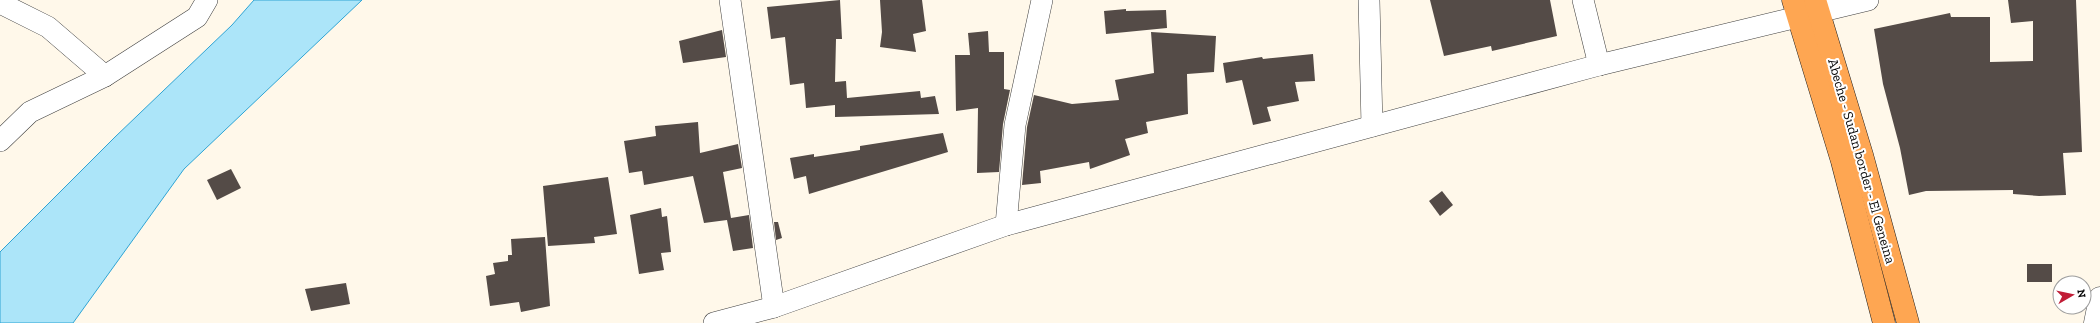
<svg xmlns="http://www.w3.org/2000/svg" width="2100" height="323" font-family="'Zilla Slab',serif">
	<rect width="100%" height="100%" fill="#fff8ea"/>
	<!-- water -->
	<path fill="#ace5f9" stroke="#2fa4d4" d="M254 0H362L184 169 73 323H0V252L115 137 232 25Z"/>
	<!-- building -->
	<g fill="#544b47">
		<path d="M840 0 842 39H836L835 82 846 81 847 98 920 91 921 98 935 96 939 114 835 117V105L806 108 804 83 790 85 785 37 771 39 767 7Z"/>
		<path d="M880 0H922L926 31 913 34 916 52 880 47 882 32Z"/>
		<path d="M1430 0H1550L1557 36 1492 51 1491 46 1444 56Z"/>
		<path d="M2008 0H2076L2082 152 2063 153 2066 195 2039 196 2013 194V190L1926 191 1909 195 1900 148 1883 84 1874 29 1950 13 1951 17H1990V62L2033 61V21L2011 23Z"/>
		<path d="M1126 9V11L1166 10 1167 28 1106 34 1104 11Z"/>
		<path d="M722 30 726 57 683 63 679 41Z"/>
		<path d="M988 31 989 52H1004V89L1010 90 1003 124 999 172 977 173 978 108 956 111 955 55H970L968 33Z"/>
		<path d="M1151 32 1216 36 1214 72 1187 74 1188 114 1146 122 1148 133 1125 139 1130 155 1090 169 1089 162 1040 171 1041 183 1022 185 1027 127 1034 95 1072 104 1119 100 1115 80 1154 73Z"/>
		<path d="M1313 54 1315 81 1295 82 1299 101 1267 107 1271 121 1253 125 1242 80 1226 83 1223 63 1262 57 1263 59Z"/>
		<path d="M698 122 700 153 738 144 742 168 723 172 731 218 749 215 753 248 733 251 727 220 704 223 693 176 644 185 642 171 629 173 624 141 656 136 655 126Z"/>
		<path d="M943 133 948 152 809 194 806 176 794 179 790 158 814 154V157L860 150V146Z"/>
		<path d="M231 169 241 188 217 200 207 180Z"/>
		<path d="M608 177 617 234 594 237 595 243 548 246 543 186Z"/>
		<path d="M1442 191 1453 205 1440 216 1429 201Z"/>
		<path d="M661 208 662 217 667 216 671 252 661 253 664 270 639 274 630 215Z"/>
		<path d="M774 222H778L782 238 776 240Z"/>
		<path d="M545 237 550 306 521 312 519 302 490 306 486 276 495 274 493 263 508 261V255H512L511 239Z"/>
		<rect x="2027" y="264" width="25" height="18"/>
		<path d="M346 283 350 304 311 311 305 289Z"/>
	</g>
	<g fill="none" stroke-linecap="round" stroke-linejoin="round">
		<!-- minor casing -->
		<g stroke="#3e3e3e" stroke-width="22">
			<g id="minor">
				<path d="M730 0 774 307"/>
				<path d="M1369 0 1372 126"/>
				<path d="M1583 0 1599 65"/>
				<path d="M0 3 48 27 105 76"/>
				<path d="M0 141 30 112 105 76 197 17 207 0"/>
				<path d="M1006 225 1015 125 1042 0"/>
				<path d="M714 323 774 307 1006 225 1599 65 1868 0"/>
			</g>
		</g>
		<!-- tertiary casing -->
		<g stroke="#3e3e3e" stroke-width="23">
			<path id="tertiary" d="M2095 323 2100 298"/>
		</g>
		<!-- trunk casing -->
		<g stroke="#1c1c1c" stroke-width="23">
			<g id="trunk">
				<path d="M1793 0 1842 161 1884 323"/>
				<path d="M1815 0 1862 155 1908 323"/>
			</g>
		</g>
		<!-- minor -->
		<use href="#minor" stroke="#fff" stroke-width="21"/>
		<!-- tertiary -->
		<use href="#tertiary" stroke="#fff" stroke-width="22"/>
		<!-- trunk -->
		<use href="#trunk" stroke="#fea652" stroke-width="22"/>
	</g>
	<g text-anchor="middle" stroke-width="4" stroke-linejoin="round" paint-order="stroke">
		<!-- street labels -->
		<g font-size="14" fill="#0b0b0b" stroke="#fff">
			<text transform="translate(1862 161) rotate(74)" y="5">Abeche - Sudan border - El Geneina</text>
		</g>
	</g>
	<!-- north arrow -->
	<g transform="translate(2072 295) rotate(81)"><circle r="19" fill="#ffffff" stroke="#9d9d9d"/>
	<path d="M0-3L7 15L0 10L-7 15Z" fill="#c11d37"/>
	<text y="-6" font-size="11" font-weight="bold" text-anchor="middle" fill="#0b0b0b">N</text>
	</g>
</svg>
